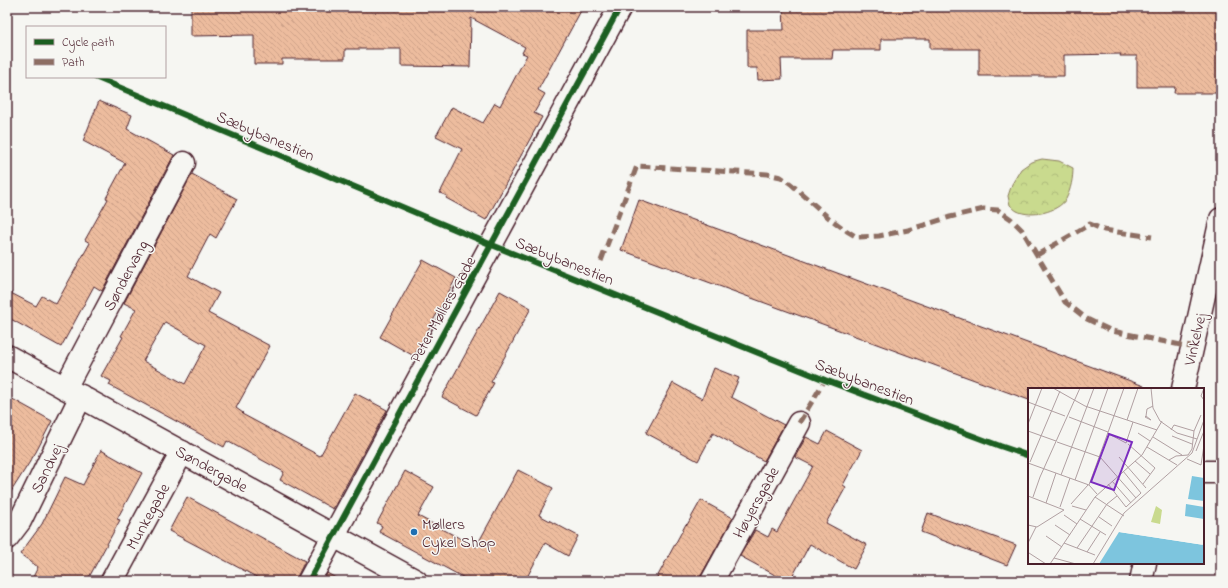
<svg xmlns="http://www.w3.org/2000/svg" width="1228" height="588" font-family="'Indie Flower',sans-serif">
	<defs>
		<pattern id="park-crowns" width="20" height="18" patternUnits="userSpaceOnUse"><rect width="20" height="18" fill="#c9da8e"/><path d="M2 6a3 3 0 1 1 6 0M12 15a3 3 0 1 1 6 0" fill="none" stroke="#aebb7b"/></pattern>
		<pattern id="building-back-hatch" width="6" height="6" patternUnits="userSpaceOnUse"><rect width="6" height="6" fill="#edbc9e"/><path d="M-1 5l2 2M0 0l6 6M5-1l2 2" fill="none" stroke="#cda188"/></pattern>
	</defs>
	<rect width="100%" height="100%" fill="#f6f6f2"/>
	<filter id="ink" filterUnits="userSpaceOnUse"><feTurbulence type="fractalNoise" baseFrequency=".025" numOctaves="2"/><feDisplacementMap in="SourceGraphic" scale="8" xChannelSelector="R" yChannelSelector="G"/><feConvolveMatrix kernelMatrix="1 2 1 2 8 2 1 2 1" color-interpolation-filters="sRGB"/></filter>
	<g filter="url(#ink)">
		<!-- park -->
		<path fill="url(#park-crowns)" stroke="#8a7c5c" d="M1042 159 1059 161 1073 168C1073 178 1071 189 1066 199 1058 212 1031 218 1017 211 1015 210 1012 207 1010 205L1008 196 1012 184 1021 169 1031 162Z"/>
		<!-- building -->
		<g fill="url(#building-back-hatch)" stroke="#4a1f2b" fill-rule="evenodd">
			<path d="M191 7H583L538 90 545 94 534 113 542 117 486 220 446 198 447 196 440 193 462 149 436 136 452 107 483 123 495 103 500 106 527 55 522 53 525 47 471 18 470 67 401 66V49H345V59H282V64H254V35L191 36Z"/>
			<path d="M783 7H1220L1221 93H1174L1175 87H1137V56H1120L1121 54 1064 55V76H979V49H930V39H881V50H833L832 59H781L782 79 758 80 757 68H747V30H784Z"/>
			<path d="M99 101 132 115 127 129 174 155 102 291 94 286 61 347 7 317V291L36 306 42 296 56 304 90 243 85 240 108 199 106 198 125 163 83 141Z"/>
			<path d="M192 174 237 199 216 238 210 234 188 276 219 293 208 313 270 346 236 408 243 413 242 414 320 456 355 393 387 410 333 509 280 480 284 472 227 441 224 447 109 385 111 381 101 376 123 337 121 336 136 309 124 303ZM165 322 206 345 185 384 143 361Z"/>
			<path d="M639 200 1144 386V389H1029V400L621 250Z"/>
			<path d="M423 260 456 278 414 356 380 337Z"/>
			<path d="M500 291 531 308 491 382 494 383 476 415 442 397Z"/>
			<path d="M714 368 739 378 731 397 784 425 764 461 713 433 698 461 646 433 673 383 702 399Z"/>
			<path d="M7 396 52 421 36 452 7 498Z"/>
			<path d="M827 431 862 450 843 485 846 487 826 523 867 545 854 569 810 544 790 581H786L740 556 755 530 768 537 772 529 777 532 813 466 795 457 806 437 820 444Z"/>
			<path d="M101 450 142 473 117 519 120 520 87 581H31L38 567 20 554 42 524 65 477 83 485Z"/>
			<path d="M518 470 553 488 539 515 578 536 568 556 545 543 525 581H470L379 532 382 526 377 523 405 471 434 487 418 516 476 547Z"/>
			<path d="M187 497 305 561 298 575 297 581H264L169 531Z"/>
			<path d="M701 500 733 518 698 581H655L686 524 687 525Z"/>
			<path d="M928 513 1016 545 1007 565 921 532Z"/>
			<path d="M327 573 341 581H323Z"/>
		</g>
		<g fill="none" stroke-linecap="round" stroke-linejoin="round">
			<!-- minor casing -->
			<g stroke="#4a1f2b" stroke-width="25">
				<g id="minor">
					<path d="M65 388 184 163"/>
					<path d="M1183 389 1221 219"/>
					<path d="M1203 472H1221"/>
					<path d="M7 538 20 521 81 396"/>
					<path d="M112 581 182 452"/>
					<path d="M309 581 620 7"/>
					<path d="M712 581 799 423"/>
					<path d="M1141 581 1145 563"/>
				</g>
			</g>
			<!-- tertiary casing -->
			<g stroke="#4a1f2b" stroke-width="25">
				<path id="tertiary" d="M7 356 416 581"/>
			</g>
			<!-- minor -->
			<use href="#minor" stroke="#f6f6f2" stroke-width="22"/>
			<!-- tertiary -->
			<use href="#tertiary" stroke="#f6f6f2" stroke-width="22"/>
			<!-- quiet -->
			<g stroke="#8d6e63" stroke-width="5" stroke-dasharray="10 5" stroke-linecap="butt">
				<path d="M1037 255 1090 224 1104 230 1152 237"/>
				<path d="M601 261 637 166 767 174 781 177 791 184 829 218 847 231 857 237 879 236 908 230 950 217 984 209 998 210 1011 219 1022 230 1065 302 1087 319 1112 331 1191 347"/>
				<path d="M799 423 825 380"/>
			</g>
			<!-- cycleway casing -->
			<g stroke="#f6f6f2" stroke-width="8">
				<g id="cycleway">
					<path d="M95 77 492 245 825 380 1000 446 1029 456"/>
					<path d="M309 581 620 7"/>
				</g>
			</g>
			<!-- cycleway -->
			<use href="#cycleway" stroke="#1b5e20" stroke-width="6"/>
		</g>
	</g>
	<!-- markers -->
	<circle fill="#1f6fb2" stroke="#f6f6f2" stroke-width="1.5" cx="414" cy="532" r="4"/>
	<g text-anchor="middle" stroke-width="3" stroke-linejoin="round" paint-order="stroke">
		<!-- street labels -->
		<g font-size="16" fill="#4a1f2b" stroke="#f6f6f2">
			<text transform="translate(266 135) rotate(23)" y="6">Sæbybanestien</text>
			<text transform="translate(565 260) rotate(22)" y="6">Sæbybanestien</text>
			<text transform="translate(125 275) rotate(-62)" y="6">Søndervang</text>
			<text transform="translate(442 309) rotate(-61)" y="6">Peter Møllers Gade</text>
			<text transform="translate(1194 339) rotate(-77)" y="6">Vinkelvej</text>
			<text transform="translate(865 381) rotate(21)" y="6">Sæbybanestien</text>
			<text transform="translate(46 468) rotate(-64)" y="6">Sandvej</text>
			<text transform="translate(212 468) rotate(29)" y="6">Søndergade</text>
			<text transform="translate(755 502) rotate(-61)" y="6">Høyersgade</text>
			<text transform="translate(147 516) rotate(-61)" y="6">Munkegade</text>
		</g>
		<!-- poi labels -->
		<g font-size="16" fill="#4a1f2b" stroke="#f6f6f2" text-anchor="start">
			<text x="422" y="529">Møllers<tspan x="422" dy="18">Cykel Shop</tspan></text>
		</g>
	</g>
	<!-- overview -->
	<g transform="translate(1028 388)">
		<rect width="176" height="176" fill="#f6f6f2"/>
		<path d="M128 118 134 122 132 136 123 134Z" fill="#c9da8e"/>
		<path d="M164 88 176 90V113L160 111ZM158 116 176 119V131L157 128ZM91 144 176 157V176H71Z" fill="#7dc5de"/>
		<path d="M91 142 168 154 176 157 91 144Z" fill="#f6f6f2"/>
		<path fill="none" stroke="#b1a0a2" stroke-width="1" d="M25 0 57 18 129 42M123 0 125 20 132 33 149 45 169 51M176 0 173 8 176 12M0 14 37 28M118 28 123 32 117 29 118 28 119 21 125 18M41 29 80 44M99 32 110 0M0 36 14 0M143 42 146 37 166 43M0 43 28 53M79 45 98 55 105 34M110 45 122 53M144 48 164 56M125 49 154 67M29 54 72 69 108 110M100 56 127 80 115 96M119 59 149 77M168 63 176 43M91 69 118 100M159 71 173 77 176 57M141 72 148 68 160 67 164 61 166 43 173 27M107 73 122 86M2 74 32 3M0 75 61 97 69 106M33 87 66 0M47 92 80 0M84 93 103 115M80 96 98 119 113 105 95 83M61 97 96 0M0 108 36 122 9 139 0 137M5 109 12 89 52 0M67 109 96 128M18 115 28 85M43 116 60 97M44 118 58 122M32 119 42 90M36 127 49 136M71 129 84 138M52 131 78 147M27 137 42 147M18 148 34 159M0 155 8 139M36 155 67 167M49 160 79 116 89 108M59 164 72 144M1 165 18 176M26 170 48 176M22 176 67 109 114 67 134 33M65 176 96 125 164 65 176 32"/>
		<path fill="#7b2cbf" fill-opacity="0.15" stroke="#7b2cbf" stroke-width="2" d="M81 46 104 54 86 102 63 94Z"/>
		<rect width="176" height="176" fill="none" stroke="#4a1f2b" stroke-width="2"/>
	</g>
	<!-- margin -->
	<rect width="1228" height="588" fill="none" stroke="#f6f6f2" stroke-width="24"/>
	<rect x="12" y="12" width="1204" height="564" fill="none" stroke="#4a1f2b" stroke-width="1.5" filter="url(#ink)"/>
	<!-- legend -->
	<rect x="26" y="26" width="140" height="52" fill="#f6f6f2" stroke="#b1a0a2"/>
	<rect x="34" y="39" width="20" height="6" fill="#1b5e20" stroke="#b1a0a2"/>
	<text x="62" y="46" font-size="12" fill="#4a1f2b">Cycle path</text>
	<rect x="34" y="59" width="20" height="6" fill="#8d6e63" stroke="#b1a0a2"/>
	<text x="62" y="66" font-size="12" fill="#4a1f2b">Path</text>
</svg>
